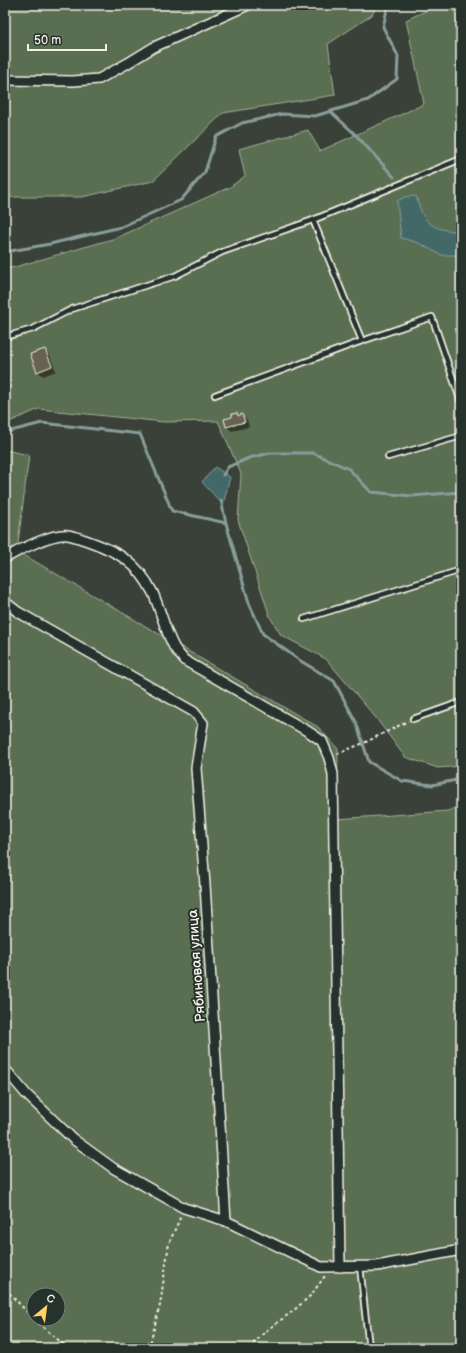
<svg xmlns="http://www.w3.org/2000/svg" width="466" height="1353" font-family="'Balsamiq Sans',sans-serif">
	<rect width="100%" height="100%" fill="#3a4138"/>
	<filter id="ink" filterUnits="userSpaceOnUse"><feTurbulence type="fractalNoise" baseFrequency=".025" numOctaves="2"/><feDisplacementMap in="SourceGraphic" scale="8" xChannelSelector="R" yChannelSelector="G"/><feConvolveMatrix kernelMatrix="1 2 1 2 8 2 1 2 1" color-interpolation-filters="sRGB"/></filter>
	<g filter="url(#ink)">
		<!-- green -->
		<g fill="#5a6e51" stroke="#a7b09c" fill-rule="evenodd">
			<path d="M5 5H377L372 15 328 44 335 95 223 113 153 181 82 197H13L5 200Z"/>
			<path d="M438 5H461V766L438 768 405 757 376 718 326 659 281 635 270 617 238 520 241 474 218 421 164 422 39 409 9 422 5 421V269L15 267 116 238 230 187 245 176 239 149 308 130 320 151 424 104 406 20Z"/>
			<path d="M5 450 29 455 17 551 318 727 338 749 337 819 448 811 461 805V1348H5ZM34 1295H58V1319H34Z"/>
		</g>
		<!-- water -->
		<g fill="#426767" stroke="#899e9b">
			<path d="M416 196C424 225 431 229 461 232V255H441L419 243 401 238 397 201 405 197Z"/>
			<path d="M215 467 230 477 223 505 202 482Z"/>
		</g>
		<!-- shadow -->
		<g fill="#0007">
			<path d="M45 350 49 354 56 371 43 376 38 372 31 355Z"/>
			<path d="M237 414 239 416H242L247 420 249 427 232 431 227 427 225 420 234 418Z"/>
		</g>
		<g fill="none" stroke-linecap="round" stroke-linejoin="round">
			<!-- stream -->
			<g stroke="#899e9b" stroke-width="3">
				<path d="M330 111 356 135 394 177"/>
				<path d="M5 252 50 244 121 227 181 200 205 172 216 137 242 123 282 114 315 116 368 100 397 79 398 56 383 27 388 5"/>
				<path d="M5 429 11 431 42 423 140 434 172 511 226 523 249 603 263 634 299 660 334 681 356 722 369 762 402 781 432 785 461 779"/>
				<path d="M223 475 228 467 249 458 270 453H313L349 469 371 492 412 496 461 492"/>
				<path d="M221 500 226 523"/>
			</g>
		</g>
		<!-- building -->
		<g fill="#686351" stroke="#f4f1e8">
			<path d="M45 349 52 366 37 372 30 354Z"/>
			<path d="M237 413 238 416 242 414 245 422 226 427 224 419 232 417V414Z"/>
		</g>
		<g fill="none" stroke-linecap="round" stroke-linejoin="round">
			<!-- service casing -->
			<g stroke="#f4f1e8" stroke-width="8">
				<g id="service">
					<path d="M313 220 362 341"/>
					<path d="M5 337 33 329 72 309 175 276 222 252 313 220 461 159"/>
					<path d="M215 395 362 341 432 317 461 402"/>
					<path d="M388 457 461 436"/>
					<path d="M304 619 461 570"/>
					<path d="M413 719 461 702"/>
					<path d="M360 1266 369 1348"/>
				</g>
			</g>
			<!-- minor casing -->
			<g stroke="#f4f1e8" stroke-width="12">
				<g id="minor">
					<path d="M5 80 73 81 99 79 128 63 154 47 248 5"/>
					<path d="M5 558C19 550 52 533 68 535 74 536 82 539 88 541 119 552 138 563 153 593 161 611 165 631 174 647 177 652 181 656 184 660L309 732 322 741 329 758 333 774 340 1267"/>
					<path d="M5 602 18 612 194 712 203 723 196 768 205 885 226 1221"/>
					<path d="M5 1069 26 1094 73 1139 113 1168 184 1208 226 1221 321 1267 377 1266 461 1250"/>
				</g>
			</g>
			<!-- path -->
			<g stroke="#f4f1e8" stroke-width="2" stroke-dasharray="3 3" stroke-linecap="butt">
				<path d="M337 754 366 742 408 721"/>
				<path d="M5 1289 38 1323 68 1348"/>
				<path d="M149 1348 160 1305 169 1243 181 1216"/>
				<path d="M249 1348 266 1331 293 1311 311 1295 325 1276"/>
			</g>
			<!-- service -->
			<use href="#service" stroke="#26332d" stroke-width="4.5"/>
			<!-- minor -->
			<use href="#minor" stroke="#26332d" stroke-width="9"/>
		</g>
	</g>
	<g text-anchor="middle" stroke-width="4" stroke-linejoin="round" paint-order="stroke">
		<!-- street labels -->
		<g font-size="14" fill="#f4f1e8" stroke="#26332d">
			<text transform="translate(196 966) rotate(-94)" y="5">Рябиновая улица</text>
		</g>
	</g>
	<!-- margin -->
	<rect width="466" height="1353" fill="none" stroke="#26332d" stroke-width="20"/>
	<rect x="10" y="10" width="446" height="1333" fill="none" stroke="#f4f1e8" stroke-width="1.5" filter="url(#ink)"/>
	<!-- north arrow -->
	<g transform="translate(46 1307) rotate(29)"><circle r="19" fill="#26332d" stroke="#787f78"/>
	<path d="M0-3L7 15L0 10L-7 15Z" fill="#ffd166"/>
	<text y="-6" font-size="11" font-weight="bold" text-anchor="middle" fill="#f4f1e8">С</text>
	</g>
	<!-- scale -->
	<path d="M28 44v6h78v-6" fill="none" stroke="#f4f1e8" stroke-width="2"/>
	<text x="34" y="44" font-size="12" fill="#f4f1e8" stroke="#26332d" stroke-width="3" paint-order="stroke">50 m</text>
</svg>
